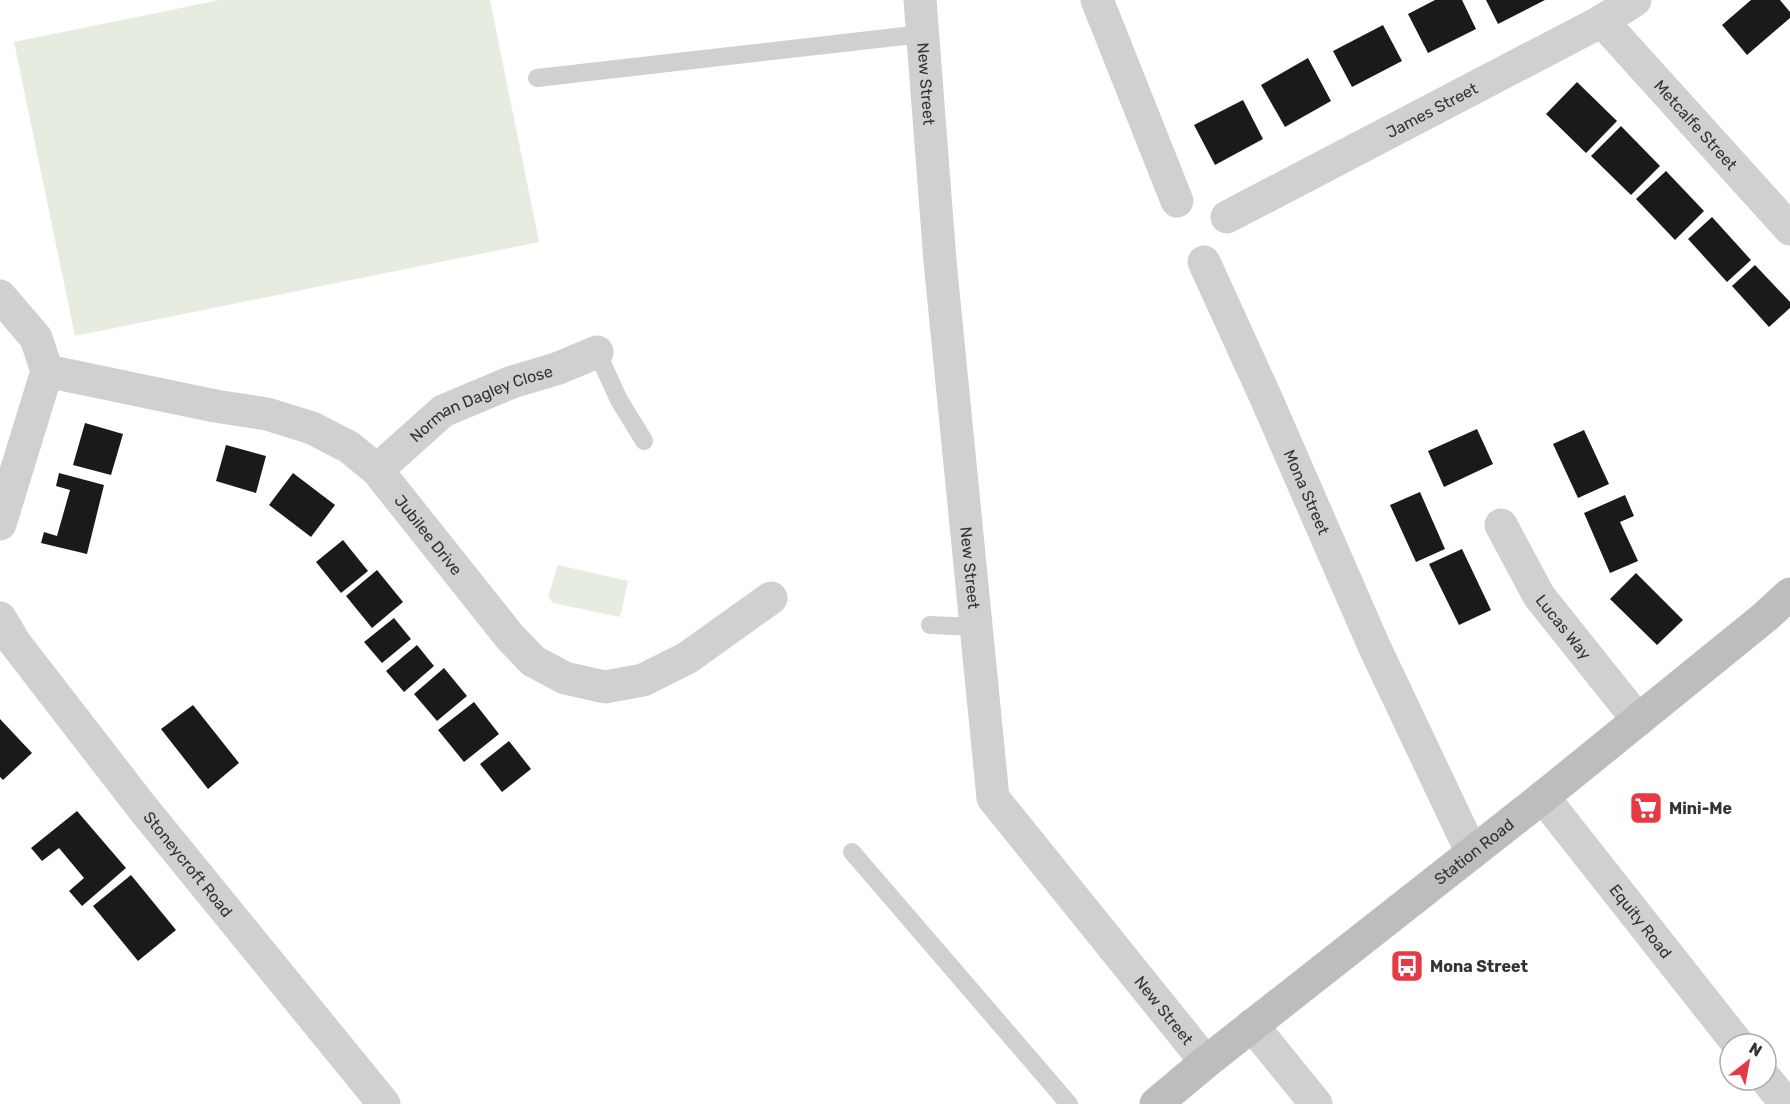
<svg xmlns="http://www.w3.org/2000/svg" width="1790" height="1104" font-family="Rubik,sans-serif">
	<rect width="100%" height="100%" fill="#fff"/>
	<!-- green -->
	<g fill="#e6ecdf">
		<path d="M220 0H490L539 242 75 336 14 42Z"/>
		<path d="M558 565 628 581 620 617 553 603 548 596Z"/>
	</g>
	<!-- building -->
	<g fill="#1a1a1a">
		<path d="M1435 0H1462L1476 29 1428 53 1408 14Z"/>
		<path d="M1486 0H1545L1498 24Z"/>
		<path d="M1751 0H1780L1790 12V18L1747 55 1722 25Z"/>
		<path d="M1383 25 1402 61 1352 87 1333 51Z"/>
		<path d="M1308 58 1331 101 1285 127 1261 85Z"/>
		<path d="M1577 82 1617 121 1586 153 1546 114Z"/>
		<path d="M1243 100 1263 139 1215 165 1194 125Z"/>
		<path d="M1621 126 1660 166 1631 195 1591 156Z"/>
		<path d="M1666 171 1704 211 1675 240 1636 199Z"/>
		<path d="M1712 217 1751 260 1727 282 1688 239Z"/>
		<path d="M1755 265 1790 302V308L1769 327 1732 286Z"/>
		<path d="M85 423 123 434 111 475 73 465Z"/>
		<path d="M1477 429 1493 464 1444 487 1428 451Z"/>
		<path d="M1584 430 1609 484 1578 498 1553 444Z"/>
		<path d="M226 445 266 456 256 493 216 481Z"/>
		<path d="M59 473 104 485 87 554 41 543 44 532 57 536 70 490 56 486Z"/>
		<path d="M293 473 335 505 311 537 269 505Z"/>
		<path d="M1420 492 1445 549 1416 562 1390 505Z"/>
		<path d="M1625 495 1634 516 1620 522 1638 561 1610 573 1584 513Z"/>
		<path d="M343 540 368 571 341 593 316 562Z"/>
		<path d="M1462 549 1491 610 1459 625 1429 564Z"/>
		<path d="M377 570 403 602 372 628 346 596Z"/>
		<path d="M1636 573 1683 620 1657 645 1610 599Z"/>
		<path d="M394 618 411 639 382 663 364 642Z"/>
		<path d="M417 645 434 666 404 692 386 671Z"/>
		<path d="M444 668 467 696 437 721 414 694Z"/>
		<path d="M474 702 499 734 464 762 438 730Z"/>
		<path d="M193 705 239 763 208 789 161 729Z"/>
		<path d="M0 719 32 753 3 780 0 777Z"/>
		<path d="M509 741 531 769 502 792 480 764Z"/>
		<path d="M77 811 126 868 82 906 69 891 84 878 59 848 42 861 31 848Z"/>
		<path d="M131 875 176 930 138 961 93 906Z"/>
	</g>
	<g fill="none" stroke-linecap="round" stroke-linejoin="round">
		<!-- lane -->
		<g stroke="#d0d0d0" stroke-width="18">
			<path d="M537 78 922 34"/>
			<path d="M597 352 619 400 644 441"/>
			<path d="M930 625 976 627"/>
			<path d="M852 852 1069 1104"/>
		</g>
		<!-- street -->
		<g stroke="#d0d0d0" stroke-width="33">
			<path id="s1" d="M920 0 940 261 993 798 1206 1062"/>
			<path d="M1097 0 1177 201"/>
			<path id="s2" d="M1602 21 1790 229"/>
			<path id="s3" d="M1227 217 1602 21 1635 0"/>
			<path id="s4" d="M1204 262 1266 398 1374 646 1472 853"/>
			<path d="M0 296 36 338 47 371"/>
			<path id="s5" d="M47 371 215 406 267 414 312 428 349 447 377 470 510 637 533 661 565 678 605 687 643 680 687 658 771 598"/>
			<path id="s6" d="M377 470 443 411 512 382 556 369 597 352"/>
			<path d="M0 524 47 371"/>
			<path id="s7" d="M1501 525 1539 596 1638 720"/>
			<path id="s8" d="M0 618 15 643 141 806 384 1104"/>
			<path id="s9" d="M1543 797 1738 1044"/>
			<path d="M1252 1025 1316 1104"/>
			<path d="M1766 1079 1786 1104"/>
		</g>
		<!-- secondary -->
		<path stroke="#bdbdbd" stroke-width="33" id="s10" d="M1156 1104 1206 1062 1543 797 1765 617 1790 594"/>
	</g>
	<!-- icons -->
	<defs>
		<g id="supermarket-square" transform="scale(1.725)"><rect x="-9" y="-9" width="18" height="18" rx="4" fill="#e63946" stroke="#fff"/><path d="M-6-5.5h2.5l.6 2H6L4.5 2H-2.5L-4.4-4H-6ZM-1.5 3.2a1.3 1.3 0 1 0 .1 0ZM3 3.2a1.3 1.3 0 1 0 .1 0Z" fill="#fff"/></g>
		<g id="bus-square" transform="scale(1.725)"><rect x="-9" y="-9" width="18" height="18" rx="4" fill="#e63946" stroke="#fff"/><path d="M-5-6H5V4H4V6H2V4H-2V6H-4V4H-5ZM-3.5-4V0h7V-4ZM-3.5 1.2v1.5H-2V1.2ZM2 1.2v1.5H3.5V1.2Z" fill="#fff"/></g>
	</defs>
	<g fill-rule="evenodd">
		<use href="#supermarket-square" x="1646" y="808"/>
		<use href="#bus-square" x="1407" y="966"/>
	</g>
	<g text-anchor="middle" stroke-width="6" stroke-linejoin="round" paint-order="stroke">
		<!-- street labels -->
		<g font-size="16" fill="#333" stroke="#fff">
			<text dy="6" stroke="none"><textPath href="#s1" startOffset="84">New Street</textPath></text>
			<text dy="6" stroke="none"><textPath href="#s3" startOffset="231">James Street</textPath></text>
			<text dy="6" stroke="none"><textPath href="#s2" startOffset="140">Metcalfe Street</textPath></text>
			<text dy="6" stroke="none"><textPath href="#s6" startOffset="126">Norman Dagley Close</textPath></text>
			<text dy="6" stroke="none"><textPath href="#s4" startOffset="252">Mona Street</textPath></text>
			<text dy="6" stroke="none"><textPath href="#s5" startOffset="432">Jubilee Drive</textPath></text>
			<text dy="6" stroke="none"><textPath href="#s1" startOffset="570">New Street</textPath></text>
			<text dy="6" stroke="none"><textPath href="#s7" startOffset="120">Lucas Way</textPath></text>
			<text dy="6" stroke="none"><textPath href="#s10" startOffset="406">Station Road</textPath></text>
			<text dy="6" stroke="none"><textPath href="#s8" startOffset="310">Stoneycroft Road</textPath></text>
			<text dy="6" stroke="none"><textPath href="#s9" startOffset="158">Equity Road</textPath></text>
			<text dy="6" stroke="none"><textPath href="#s1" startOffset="1074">New Street</textPath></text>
		</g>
		<!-- poi labels -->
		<g font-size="16" font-weight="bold" fill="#333" stroke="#fff" text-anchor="start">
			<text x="1669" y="814">Mini-Me</text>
			<text x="1430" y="972">Mona Street</text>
		</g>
	</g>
	<!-- north arrow -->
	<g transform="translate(1748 1062) rotate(31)"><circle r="28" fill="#ffffff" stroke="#adadad" stroke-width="1.5"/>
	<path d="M0-4.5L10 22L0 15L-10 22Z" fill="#e63946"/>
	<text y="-9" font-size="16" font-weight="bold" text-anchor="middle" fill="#333333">N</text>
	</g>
</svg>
